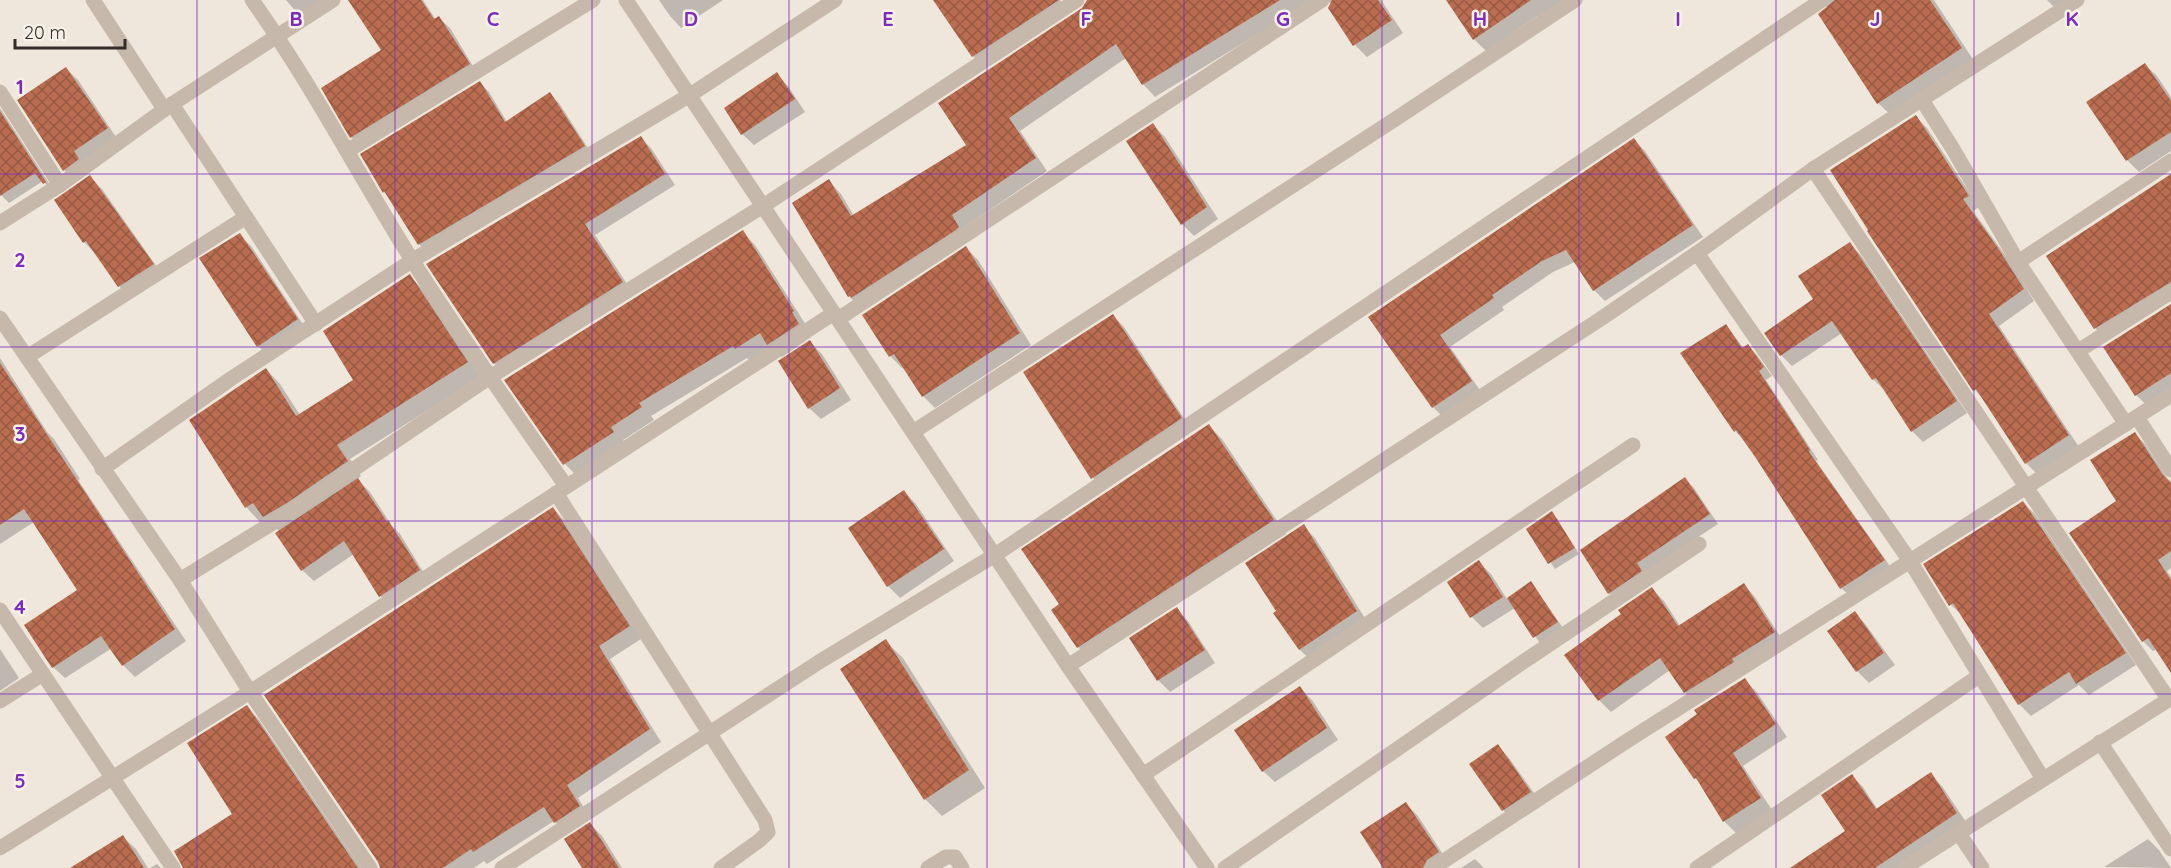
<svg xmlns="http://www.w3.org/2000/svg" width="2171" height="868" font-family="Quicksand,sans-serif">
	<defs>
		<pattern id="building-cross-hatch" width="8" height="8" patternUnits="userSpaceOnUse" patternTransform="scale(1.5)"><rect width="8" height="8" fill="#ba6d50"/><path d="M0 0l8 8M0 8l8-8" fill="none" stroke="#985a42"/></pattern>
	</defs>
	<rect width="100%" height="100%" fill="#efe7dc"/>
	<!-- shadow -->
	<g fill="#0003">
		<path d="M286 0H334L303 20Z"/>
		<path d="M349 0H423L436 20 439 18 450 28 479 76 362 147 351 137 383 51Z"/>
		<path d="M659 0H723L681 28 670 16Z"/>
		<path d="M935 0H1060L1068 13 985 68 973 56Z"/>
		<path d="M1087 0H1313L1155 97 1143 84 1126 58 1020 131 1047 171 963 228 861 308 849 296 829 181 841 194 854 216 968 145 1083 9Z"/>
		<path d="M1327 0H1381L1403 33 1367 57 1355 45 1329 8 1331 4Z"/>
		<path d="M1448 0H1574L1543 21 1537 16 1486 51 1474 39Z"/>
		<path d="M1820 0H1934L1976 64 1894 118 1878 103 1828 8Z"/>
		<path d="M2047 0H2081L2060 13Z"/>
		<path d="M2145 65 2157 76 2171 97V151L2139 172 2127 160 2089 102Z"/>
		<path d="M66 69 78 80 118 140 76 182 64 170Z"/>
		<path d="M776 74 788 86 805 112 754 145 742 134Z"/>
		<path d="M480 83 489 92 507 122 550 94 559 103 593 156 429 254 420 245 391 198 384 192 362 155Z"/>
		<path d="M0 108 54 191 53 192 43 181 9 203 0 194Z"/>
		<path d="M1916 117 1927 128 1979 207 1973 211 2011 263 2034 301 1999 326 2079 447 2037 474 2026 463 1985 401 1975 390Z"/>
		<path d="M1153 125 1165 137 1218 219 1194 236 1182 224Z"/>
		<path d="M641 138 651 148 675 185 595 235 633 293 504 373 494 363Z"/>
		<path d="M1634 140 1645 151 1703 237 1605 301 1594 290 1575 262 1553 272 1502 307 1504 310 1450 347 1482 393 1444 418 1433 407 1370 317Z"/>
		<path d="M90 177 102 189 164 277 131 298 119 286 96 254 84 242Z"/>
		<path d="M2171 182V294L2104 337 2095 328 2048 256Z"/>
		<path d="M742 232 755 245 806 325 804 326 811 337 782 357 772 347 749 361 747 358 651 416 654 420 623 440 626 445 578 477 565 464 506 380Z"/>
		<path d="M239 235 251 246 308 332 270 358 258 346Z"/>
		<path d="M1850 244 1861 255 1967 413 1923 442 1912 431 1884 390 1873 379 1842 333 1792 366 1781 355Z"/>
		<path d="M966 248 978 260 1031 345 935 408 923 396 904 367 902 368 890 356Z"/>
		<path d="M409 276 424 290 481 377 350 459 361 476 357 479 370 492 392 526 400 534 430 583 392 608 380 596 354 554 314 581 302 570 280 532 266 518 260 522 246 507 266 369 280 384 300 415 355 380Z"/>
		<path d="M2171 305V401L2154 412 2136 395 2105 347Z"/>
		<path d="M1113 316 1124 327 1191 429 1103 488 1093 478Z"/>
		<path d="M1726 325 1744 349 1748 346 1757 355 1772 376 1766 380 1818 460 1816 461 1892 569 1850 596 1841 588 1744 440 1735 431Z"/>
		<path d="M810 342 822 354 851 400 821 419 809 408Z"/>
		<path d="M0 358 47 432 54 439 80 479 78 480 186 641 135 677 123 665 112 648 65 678 53 667 79 591 34 522 0 544Z"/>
		<path d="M1209 426 1222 439 1286 534 1091 660 1078 647 1053 610 1061 605Z"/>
		<path d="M2135 434 2145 444 2168 479 2171 481V568L2167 571 2171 577V670L2157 649 2153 651 2143 641 2118 501Z"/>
		<path d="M1685 479 1694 488 1718 524 1645 572 1618 601 1609 593Z"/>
		<path d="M904 492 916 504 954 561 900 598 888 586Z"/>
		<path d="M2023 503 2035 514 2136 665 2089 695 2079 685 2031 716 2019 704 1963 616 1951 605 1925 565Z"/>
		<path d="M553 509 565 521 641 639 610 659 661 742 578 798 591 819 567 834 554 821 487 864 484 861 474 868H381Z"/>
		<path d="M1552 513 1557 519 1579 554 1555 569 1528 529Z"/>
		<path d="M1303 526 1315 538 1368 623 1312 661 1300 650 1276 613Z"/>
		<path d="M1479 562 1491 574 1507 599 1531 583 1563 628 1540 643 1515 608 1483 628 1472 617Z"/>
		<path d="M1744 585 1755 597 1785 644 1697 704 1685 692 1670 670 1611 712 1599 700 1567 655 1623 615 1652 589 1664 601 1680 626Z"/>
		<path d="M1177 609 1188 621 1215 663 1170 692 1158 680Z"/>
		<path d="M1855 613 1866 625 1895 665 1869 683 1857 671 1829 631Z"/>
		<path d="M885 641 903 658 985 788 942 816 925 799Z"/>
		<path d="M0 649 19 678 0 691Z"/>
		<path d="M1744 680 1756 691 1787 737 1743 766 1772 810 1736 833 1724 821 1702 785 1695 778Z"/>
		<path d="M1300 688 1312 700 1338 740 1275 782 1263 771Z"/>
		<path d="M247 707 259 720 361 868H184L234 815Z"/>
		<path d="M1498 746 1509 758 1542 804 1515 822 1503 810Z"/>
		<path d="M1930 774 1942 786 1968 825 1903 868H1793L1847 831 1852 776 1863 787 1878 810Z"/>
		<path d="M1406 804 1418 816 1450 865 1446 868H1385Z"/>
		<path d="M590 824 602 836 622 868H584Z"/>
		<path d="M123 837 136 849 148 868H73Z"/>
		<path d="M2148 839 2159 850 2171 868 2104 867Z"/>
		<path d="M1475 859 1484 868H1461Z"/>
		<path d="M157 864 161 868H150Z"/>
	</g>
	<!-- building -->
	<g fill="url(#building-cross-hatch)">
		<path d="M348 0H421L434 19 439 16 470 64 350 138 321 88 381 50Z"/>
		<path d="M933 0H1059L972 57Z"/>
		<path d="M1087 0H1280L1142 85 1116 44 1009 118 1036 158 952 215 959 227 956 230 851 298 850 296 848 297 792 203 829 179 851 216 966 145 938 103 1082 8Z"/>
		<path d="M1332 0H1378L1392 20 1353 46 1328 8Z"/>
		<path d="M1446 0H1531L1473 40Z"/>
		<path d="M1835 0H1930L1962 48 1877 104 1818 14Z"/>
		<path d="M2145 63 2171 101V132L2126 161 2086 102Z"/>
		<path d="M66 67 108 128 74 151 79 159 63 171 17 100Z"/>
		<path d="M777 72 795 99 741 135 724 108Z"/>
		<path d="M480 81 505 122 550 92 585 146 418 245 384 191 383 193 360 154Z"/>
		<path d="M0 111 46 182 43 184 35 173 0 196Z"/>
		<path d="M1916 115 1969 196 1963 199 2000 251 2024 289 1989 314 2069 435 2025 464 1976 389 1973 391 1867 231 1868 230 1830 170Z"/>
		<path d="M1153 123 1207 207 1181 225 1126 141Z"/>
		<path d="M641 136 665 174 585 224 623 282 493 364 426 264Z"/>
		<path d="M1634 138 1693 225 1593 291 1566 250 1542 261 1492 295 1494 298 1440 335 1472 381 1432 408 1368 317Z"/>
		<path d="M2171 174V282L2094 329 2046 256Z"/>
		<path d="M90 175 154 264 118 287 86 241 83 243 54 200Z"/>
		<path d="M743 230 794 311 792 312 799 324 767 345 760 333 735 349 733 346 639 403 642 407 611 427 614 432 563 465 504 380Z"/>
		<path d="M240 233 298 319 257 347 199 258Z"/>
		<path d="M1850 242 1957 401 1911 432 1876 378 1872 380 1832 321 1780 356 1764 333 1813 299 1798 276Z"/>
		<path d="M966 246 1020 333 922 397 894 354 889 357 862 315Z"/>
		<path d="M410 274 468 362 337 445 348 461 287 503 263 517 253 503 245 508 189 420 266 368 296 416 353 380 323 331Z"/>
		<path d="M2171 304V373L2135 396 2103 347Z"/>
		<path d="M1113 314 1182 418 1091 479 1023 372Z"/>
		<path d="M1726 324 1742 348 1748 344 1764 367 1759 371 1810 450 1809 452 1885 560 1840 589 1756 458 1736 430 1734 432 1680 353Z"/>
		<path d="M810 340 840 388 808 409 778 361Z"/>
		<path d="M0 363 175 629 122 666 101 636 52 668 24 625 77 590 24 509 0 525Z"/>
		<path d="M1209 424 1274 520 1077 648 1051 610 1059 604 1021 549Z"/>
		<path d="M2135 432 2163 475 2171 483V551L2158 560 2171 580V673L2148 638 2142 642 2069 533 2116 501 2090 460Z"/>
		<path d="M1685 477 1710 514 1637 563 1642 571 1608 594 1580 550Z"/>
		<path d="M358 478 387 522 388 520 420 570 379 597 344 541 301 571 275 533Z"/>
		<path d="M904 490 944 549 887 587 848 528Z"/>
		<path d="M2023 501 2126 653 2076 684 2069 672 2018 705 1953 603 1949 606 1923 564Z"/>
		<path d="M553 507 630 626 599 646 650 729 567 785 580 806 554 823 544 807 473 852 471 849 443 868H380L378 862 264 695Z"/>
		<path d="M1552 511 1575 548 1548 564 1526 529Z"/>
		<path d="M1304 524 1357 611 1299 650 1273 613 1276 611 1245 563Z"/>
		<path d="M1479 560 1503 597 1470 618 1447 582Z"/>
		<path d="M1531 581 1558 622 1533 638 1507 598Z"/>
		<path d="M1744 583 1775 632 1732 659 1734 662 1684 693 1660 658 1598 701 1564 655 1621 614 1618 610 1652 587 1678 626Z"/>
		<path d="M1177 607 1205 650 1157 681 1129 638Z"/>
		<path d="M1855 611 1884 653 1856 672 1827 631Z"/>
		<path d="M886 639 969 770 924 800 840 669Z"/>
		<path d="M1745 678 1776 724 1733 753 1761 798 1723 822 1696 778 1694 779 1665 737 1697 714 1694 710Z"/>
		<path d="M1300 686 1327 728 1262 772 1234 730Z"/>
		<path d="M247 705 358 868H183L174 851 232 814 187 743Z"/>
		<path d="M1498 744 1531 792 1502 811 1469 764Z"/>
		<path d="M1931 772 1957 813 1875 868H1790L1845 831 1821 795 1852 774 1876 809Z"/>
		<path d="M1406 802 1439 852 1427 860 1423 868H1383L1360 832Z"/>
		<path d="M590 822 619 868H582L564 839Z"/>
		<path d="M123 835 144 868H70Z"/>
	</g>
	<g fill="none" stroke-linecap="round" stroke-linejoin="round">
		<!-- street -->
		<g stroke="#c6b8aa" stroke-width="15">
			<path d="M93 0 164 109"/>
			<path d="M252 0C311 83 358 174 412 260 461 337 514 412 566 486"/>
			<path d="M626 0 1068 666 1207 868"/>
			<path d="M0 92 60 185"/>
			<path d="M1922 100 1953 149 2018 262 2126 424"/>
			<path d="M172 104 316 324"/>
			<path d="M347 151 593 0"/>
			<path d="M1813 169 2169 700"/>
			<path d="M0 223 60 185 172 104 333 0"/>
			<path d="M1697 253 1910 561 2043 779"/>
			<path d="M2018 262 2171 161"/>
			<path d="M0 318 180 580 250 692 370 868"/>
			<path d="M838 319 1322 0"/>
			<path d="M2078 351 2171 292"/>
			<path d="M27 357 246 217"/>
			<path d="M2137 417 2171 470"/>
			<path d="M913 432 1397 118 1575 0"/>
			<path d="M102 469 232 378 413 260 690 95 835 0"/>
			<path d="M556 493 765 820 768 832 760 840 721 868"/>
			<path d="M180 580 292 511 490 377 763 206 1077 0"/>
			<path d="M0 610 173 868"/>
			<path d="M1068 666 1602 318 1697 253 1813 169 2077 0"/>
			<path d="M0 701 43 674"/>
			<path d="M2100 742 2171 849"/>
			<path d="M1143 775 1633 445"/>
			<path d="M1958 832 1982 868"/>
			<path d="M0 848 250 692 834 313"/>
			<path d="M502 868 819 662 995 555 1822 0"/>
			<path d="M928 868 946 857H955L962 868"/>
			<path d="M1225 868 1526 660 1699 544"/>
			<path d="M1433 868 1627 741 2171 395"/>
			<path d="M1697 868 1979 676"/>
			<path d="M1904 868 2171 698"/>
		</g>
	</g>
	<!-- grid -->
	<path fill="none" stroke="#7b2cbf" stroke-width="1.5" stroke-opacity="0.55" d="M197 0V868M395 0V868M592 0V868M789 0V868M987 0V868M1184 0V868M1382 0V868M1579 0V868M1776 0V868M1974 0V868M0 174H2171M0 347H2171M0 521H2171M0 694H2171"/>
	<g font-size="20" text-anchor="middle" font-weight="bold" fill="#7b2cbf" stroke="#f7f1e8" stroke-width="5" stroke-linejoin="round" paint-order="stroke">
		<text x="296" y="26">B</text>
		<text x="493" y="26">C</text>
		<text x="691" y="26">D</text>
		<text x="888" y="26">E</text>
		<text x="1086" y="26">F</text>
		<text x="1283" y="26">G</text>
		<text x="1480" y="26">H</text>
		<text x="1678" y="26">I</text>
		<text x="1875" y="26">J</text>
		<text x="2072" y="26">K</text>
		<text x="20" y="94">1</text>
		<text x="20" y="267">2</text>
		<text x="20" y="441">3</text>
		<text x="20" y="614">4</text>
		<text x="20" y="788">5</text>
	</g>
	<!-- scale -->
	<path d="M15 39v9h110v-9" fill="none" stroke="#342d28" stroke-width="3"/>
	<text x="24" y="39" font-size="18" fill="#342d28" stroke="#f7f1e8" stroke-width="4.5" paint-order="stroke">20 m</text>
</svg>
